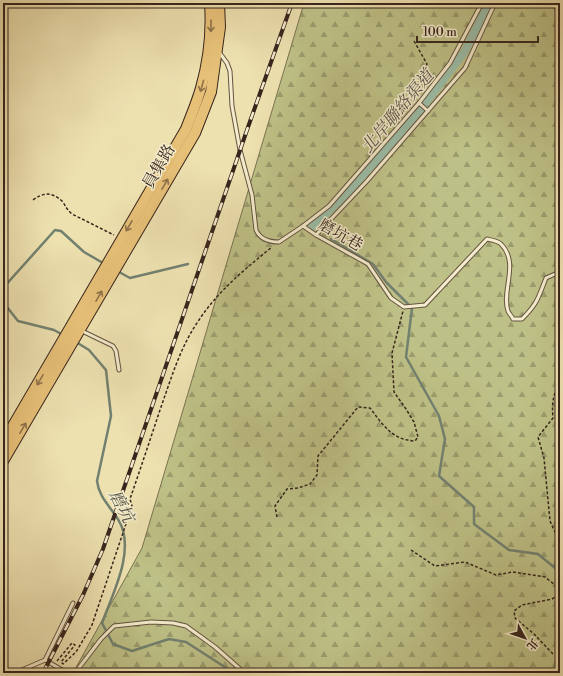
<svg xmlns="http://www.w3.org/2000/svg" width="563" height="676" font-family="'Libre Bodoni','Noto Serif TC',serif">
	<defs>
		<pattern id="forest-firs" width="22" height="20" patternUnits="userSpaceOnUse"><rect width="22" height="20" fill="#bec187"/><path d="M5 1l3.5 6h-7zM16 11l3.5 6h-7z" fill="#9b9d6e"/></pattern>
	</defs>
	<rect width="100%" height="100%" fill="#eee1b0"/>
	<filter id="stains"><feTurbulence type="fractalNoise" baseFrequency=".005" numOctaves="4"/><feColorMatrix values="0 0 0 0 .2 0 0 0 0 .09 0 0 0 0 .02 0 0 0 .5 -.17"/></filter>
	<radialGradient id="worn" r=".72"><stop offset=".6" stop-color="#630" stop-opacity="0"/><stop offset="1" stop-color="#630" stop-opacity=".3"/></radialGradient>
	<!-- forest -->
	<path fill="url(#forest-firs)" stroke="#7a7352" d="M304 3H560V673H73L142 548Z"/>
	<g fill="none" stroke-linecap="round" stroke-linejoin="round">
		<!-- stream -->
		<g stroke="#728170" stroke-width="2.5">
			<path d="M552 3 560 17"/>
			<path d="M331 239 373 264 386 282 412 308 406 357 439 416 445 439 439 476 474 507V524L509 550 538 554 560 572"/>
			<path d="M119 272 130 278 188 264"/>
			<path d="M3 288 55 230 61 231 84 252 103 263"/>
			<path d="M3 302 18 321 54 330 63 335"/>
			<path d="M76 342 89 350 106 370 111 416 97 481C99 498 111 507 119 521 136 550 112 595 102 623L113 644 132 651 169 639 186 642 234 673"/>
		</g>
		<!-- canal -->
		<path stroke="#9abea8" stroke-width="8" d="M312 227 341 200 418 113 465 51 489 3"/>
		<!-- lane casing -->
		<g stroke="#655442" stroke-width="5">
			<g id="lane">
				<path d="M219 52 227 63 230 71 232 106 240 150 252 195 256 230C260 239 269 242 279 242L303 226 329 206 419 103 450 63 482 3"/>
				<path d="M419 103 428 111"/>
				<path d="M303 226 316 235 368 264 391 298 404 307 425 305 487 239C491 240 498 241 501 244 520 263 501 291 508 311 509 314 512 316 513 319H522C538 303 538 298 546 278L555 274 560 279"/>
				<path d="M316 235 367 181 465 68 495 3"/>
				<path d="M560 297 559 309 560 313"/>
				<path d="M80 330 113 346 116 351 119 370"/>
				<path d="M45 660 73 603"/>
				<path d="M15 673 45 660 62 670 70 673"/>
				<path d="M75 673 101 639 114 626 151 622 173 623 186 626 215 647 240 669"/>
			</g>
		</g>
		<!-- primary casing -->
		<g stroke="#37251d" stroke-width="12">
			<g id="primary">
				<path d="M3 443 186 129C191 116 197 102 201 88 209 60 212 32 210 3"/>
				<path d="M3 461 195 133 211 92 220 27 219 3"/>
			</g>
		</g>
		<!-- path -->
		<g stroke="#37251d" stroke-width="1.5" stroke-dasharray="3 2" stroke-linecap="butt">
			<path d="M414 41 427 64 419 83 417 95"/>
			<path d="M33 200C43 193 51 191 62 201 66 206 66 209 72 214L114 235"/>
			<path d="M560 384C552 395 552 405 553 418L538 437 544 458 550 521 560 543"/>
			<path d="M277 517 275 506 287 489 298 488 310 484 317 475 318 456 358 407 370 408C383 425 392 440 415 441L418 437 414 422 406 409 394 392 392 353 403 311"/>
			<path d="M411 550 435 566 465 562 496 575 513 572 545 577 560 589"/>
			<path d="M553 654 534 634 515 618 514 611 522 605 552 599 560 594"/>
			<path d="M57 661 72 643 75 645 61 662 63 664 76 652 92 625 132 506 130 499C140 470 150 440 160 410 171 379 180 347 199 320 218 291 245 269 272 247"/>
		</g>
		<!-- lane -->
		<use href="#lane" stroke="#f4eccc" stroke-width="3"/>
		<!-- primary -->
		<use href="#primary" stroke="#e7c078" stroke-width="10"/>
		<!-- rail casing -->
		<g stroke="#37251d" stroke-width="4">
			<path id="rail" d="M43 673 83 595 103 549 247 130 292 3"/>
		</g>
		<!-- rail -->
		<use href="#rail" stroke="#f4eccc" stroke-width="2.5" stroke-dasharray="8" stroke-linecap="butt"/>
	</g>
	<!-- one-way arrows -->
	<defs><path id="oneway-shaft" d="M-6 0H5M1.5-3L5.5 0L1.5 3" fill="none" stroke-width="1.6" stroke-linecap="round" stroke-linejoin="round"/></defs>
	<g stroke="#8f724a">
		<use href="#oneway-shaft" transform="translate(211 26) rotate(91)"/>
		<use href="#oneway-shaft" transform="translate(202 86) rotate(106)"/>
		<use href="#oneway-shaft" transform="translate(165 184) rotate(-60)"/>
		<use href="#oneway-shaft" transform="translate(129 226) rotate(120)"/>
		<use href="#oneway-shaft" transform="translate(99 296) rotate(-60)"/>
		<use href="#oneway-shaft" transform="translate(40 380) rotate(120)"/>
		<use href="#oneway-shaft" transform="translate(23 428) rotate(-60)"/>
	</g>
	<g text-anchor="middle" stroke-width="3" stroke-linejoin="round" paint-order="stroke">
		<!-- street labels -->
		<g font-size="16" fill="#37251d" stroke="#f4eccc">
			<text transform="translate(158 166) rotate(-60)" y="6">員集路</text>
			<text transform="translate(341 234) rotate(30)" y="6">磨坑巷</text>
		</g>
		<!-- water labels -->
		<g font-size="17" font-style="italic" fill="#555347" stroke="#f4eccc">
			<text transform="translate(397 111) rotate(-50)" y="6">北岸聯絡渠道</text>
			<text transform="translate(122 506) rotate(62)" y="6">磨坑</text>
		</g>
	</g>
	<!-- margin -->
	<rect width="563" height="676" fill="none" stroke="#eee1b0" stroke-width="16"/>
	<rect x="4" y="4" width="555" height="668" fill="none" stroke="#37251d" stroke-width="2"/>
	<rect x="8" y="8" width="547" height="660" fill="none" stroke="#37251d"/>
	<!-- north arrow -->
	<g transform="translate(525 638) rotate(130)" stroke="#f4eccc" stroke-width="3" paint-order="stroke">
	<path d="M0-3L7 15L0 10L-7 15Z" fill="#37251d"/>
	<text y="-6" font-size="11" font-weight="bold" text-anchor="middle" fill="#37251d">北</text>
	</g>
	<!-- scale -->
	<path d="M417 36v6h121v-6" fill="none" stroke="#37251d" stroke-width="2"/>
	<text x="423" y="36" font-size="12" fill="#37251d" stroke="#f4eccc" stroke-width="3" paint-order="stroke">100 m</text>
	<rect width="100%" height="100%" filter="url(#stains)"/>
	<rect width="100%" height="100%" fill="url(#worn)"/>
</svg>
